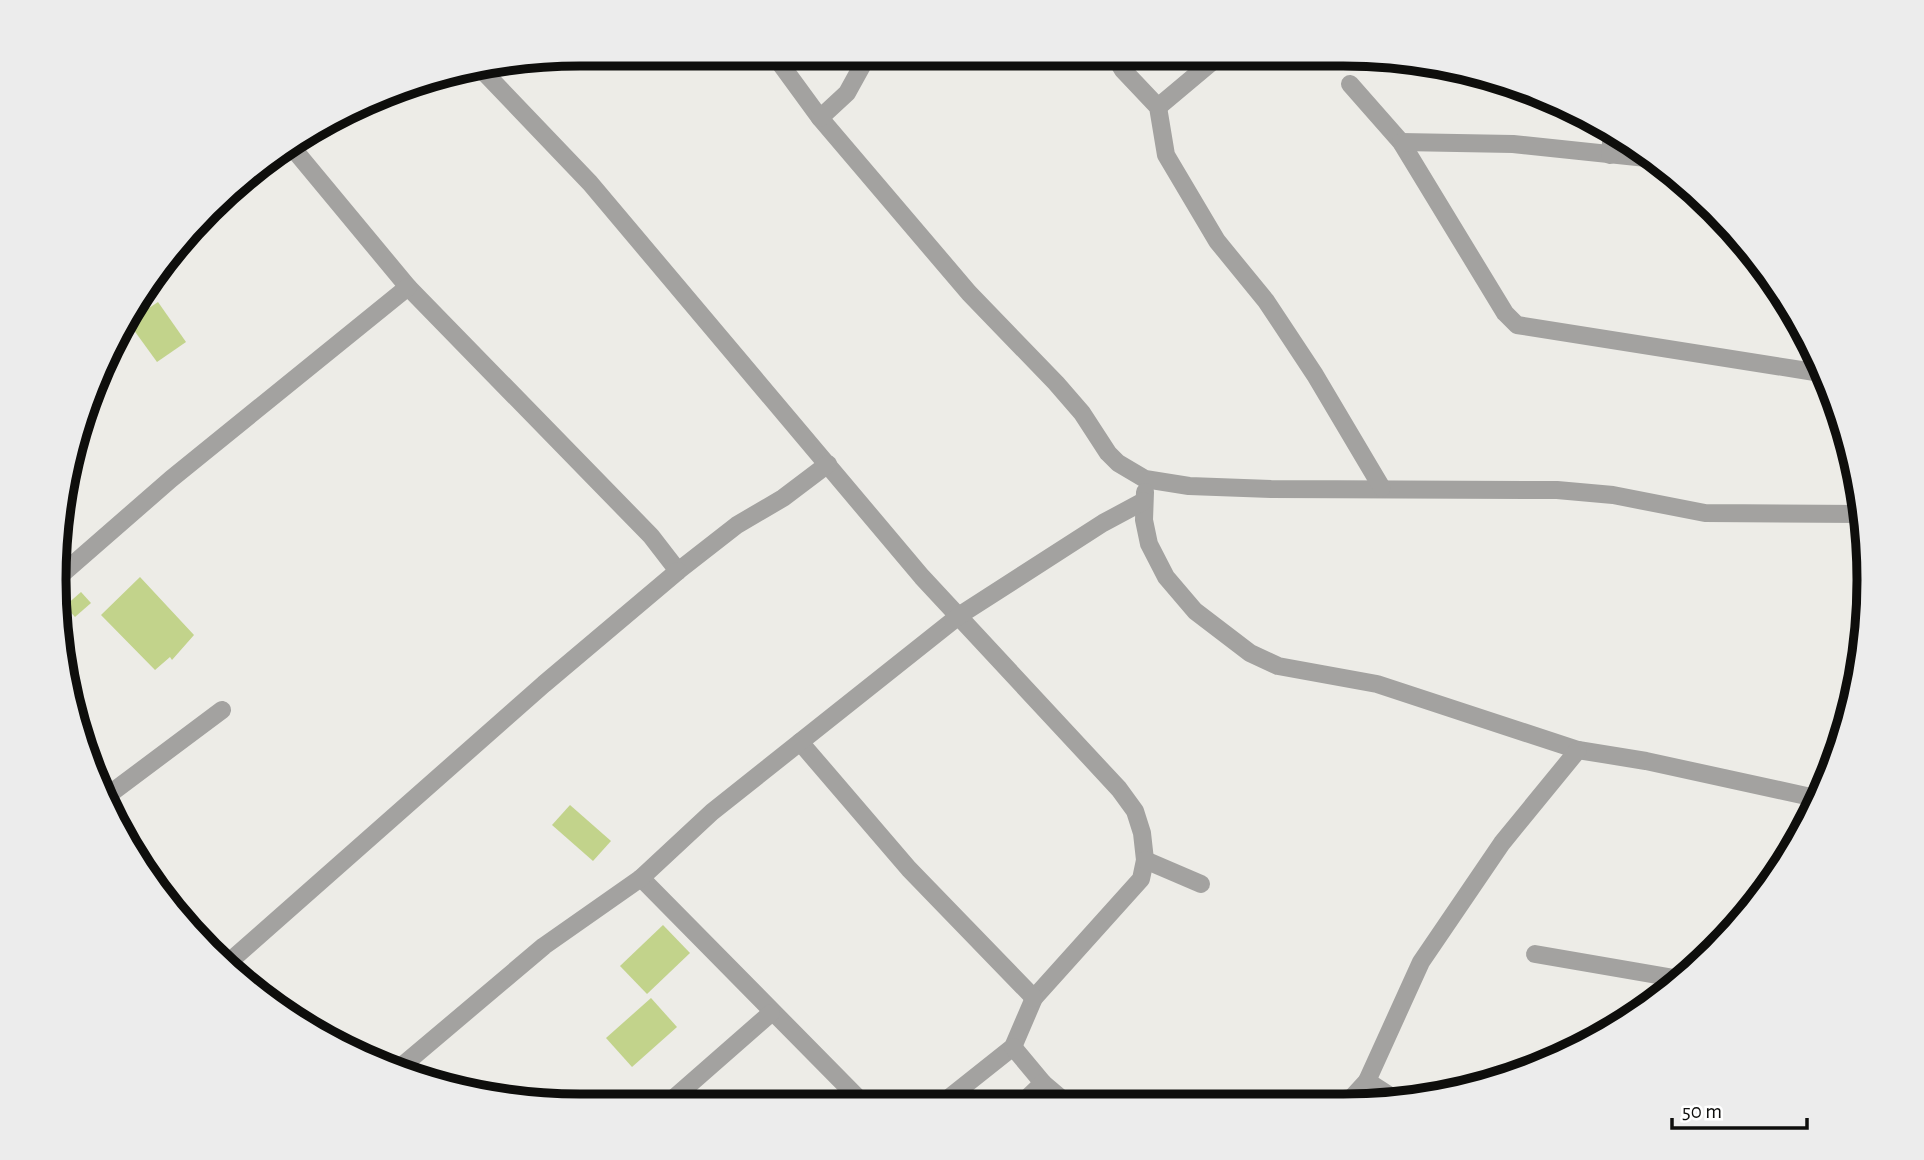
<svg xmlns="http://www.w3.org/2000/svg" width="1924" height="1160" font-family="'Alegreya Sans',sans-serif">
	<rect width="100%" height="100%" fill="#edece7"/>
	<!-- building -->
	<g fill="#c2d38b">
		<path d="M158 302 186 342 157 362 128 322Z"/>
		<path d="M140 577 194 635 172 660 170 657 155 670 101 615Z"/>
		<path d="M81 592 91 603 75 617 65 606Z"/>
		<path d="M570 805 611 841 593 861 552 825Z"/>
		<path d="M663 925 690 953 647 994 620 966Z"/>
		<path d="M651 998 677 1027 632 1067 606 1038Z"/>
	</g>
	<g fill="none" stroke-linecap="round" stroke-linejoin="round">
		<!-- minor -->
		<g stroke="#a3a2a0" stroke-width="18">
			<path d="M774 55 820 118 969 293 1056 383 1082 413 1108 453 1118 463 1145 479 1189 486 1271 489 1557 490 1613 495 1705 513 1863 514"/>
			<path d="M1114 55 1123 70 1158 107 1166 155 1217 241 1266 301 1315 375 1382 488"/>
			<path d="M482 70 590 183 922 577 1119 789 1135 811 1142 833 1145 860 1141 879 1034 998 1013 1047 940 1105"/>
			<path d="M1350 84 1401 142 1505 313 1517 325 1827 374"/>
			<path d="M1158 107 1220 55"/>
			<path d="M820 118 847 93 868 55"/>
			<path d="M1401 142 1513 144 1656 159"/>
			<path d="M291 146 408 287 651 536 678 571 737 525 783 498 828 464"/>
			<path d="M1610 155 1612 131"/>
			<path d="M1145 492 1144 520 1149 544 1166 577 1195 611 1250 653 1278 666 1377 684 1578 750 1646 761 1820 799"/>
			<path d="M54 581 171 479 408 287"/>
			<path d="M800 742 909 869 1034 998"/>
			<path d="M107 796 222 710"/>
			<path d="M1145 860 1201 884"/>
			<path d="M641 878 865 1105"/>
			<path d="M1535 954 1680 979"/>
			<path d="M229 962 544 684 678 571"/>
			<path d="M1013 1047 1043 1083 1069 1105"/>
			<path d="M396 1071 544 946 641 878 712 812 960 615 1103 523 1144 501"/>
			<path d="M1367 1081 1398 1101"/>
			<path d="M666 1105 771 1013"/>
			<path d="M1020 1105 1043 1083"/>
			<path d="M1345 1105 1367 1081 1421 962 1502 843 1578 750"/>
		</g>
	</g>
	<!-- crop -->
	<path d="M0 0H1924V1160H0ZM580 66H1343A514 514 0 0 1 1857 580V580A514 514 0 0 1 1343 1094H580A514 514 0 0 1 66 580V580A514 514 0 0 1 580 66Z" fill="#ececec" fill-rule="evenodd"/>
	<path fill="none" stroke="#0e0e0c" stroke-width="9" d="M580 66H1343A514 514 0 0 1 1857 580V580A514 514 0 0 1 1343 1094H580A514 514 0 0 1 66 580V580A514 514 0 0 1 580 66Z"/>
	<!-- scale -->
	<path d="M1672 1118v10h135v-10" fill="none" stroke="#0e0e0c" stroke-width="3.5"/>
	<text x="1682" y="1118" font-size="21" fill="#0e0e0c" stroke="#ffffff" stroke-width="5" paint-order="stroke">50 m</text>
</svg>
